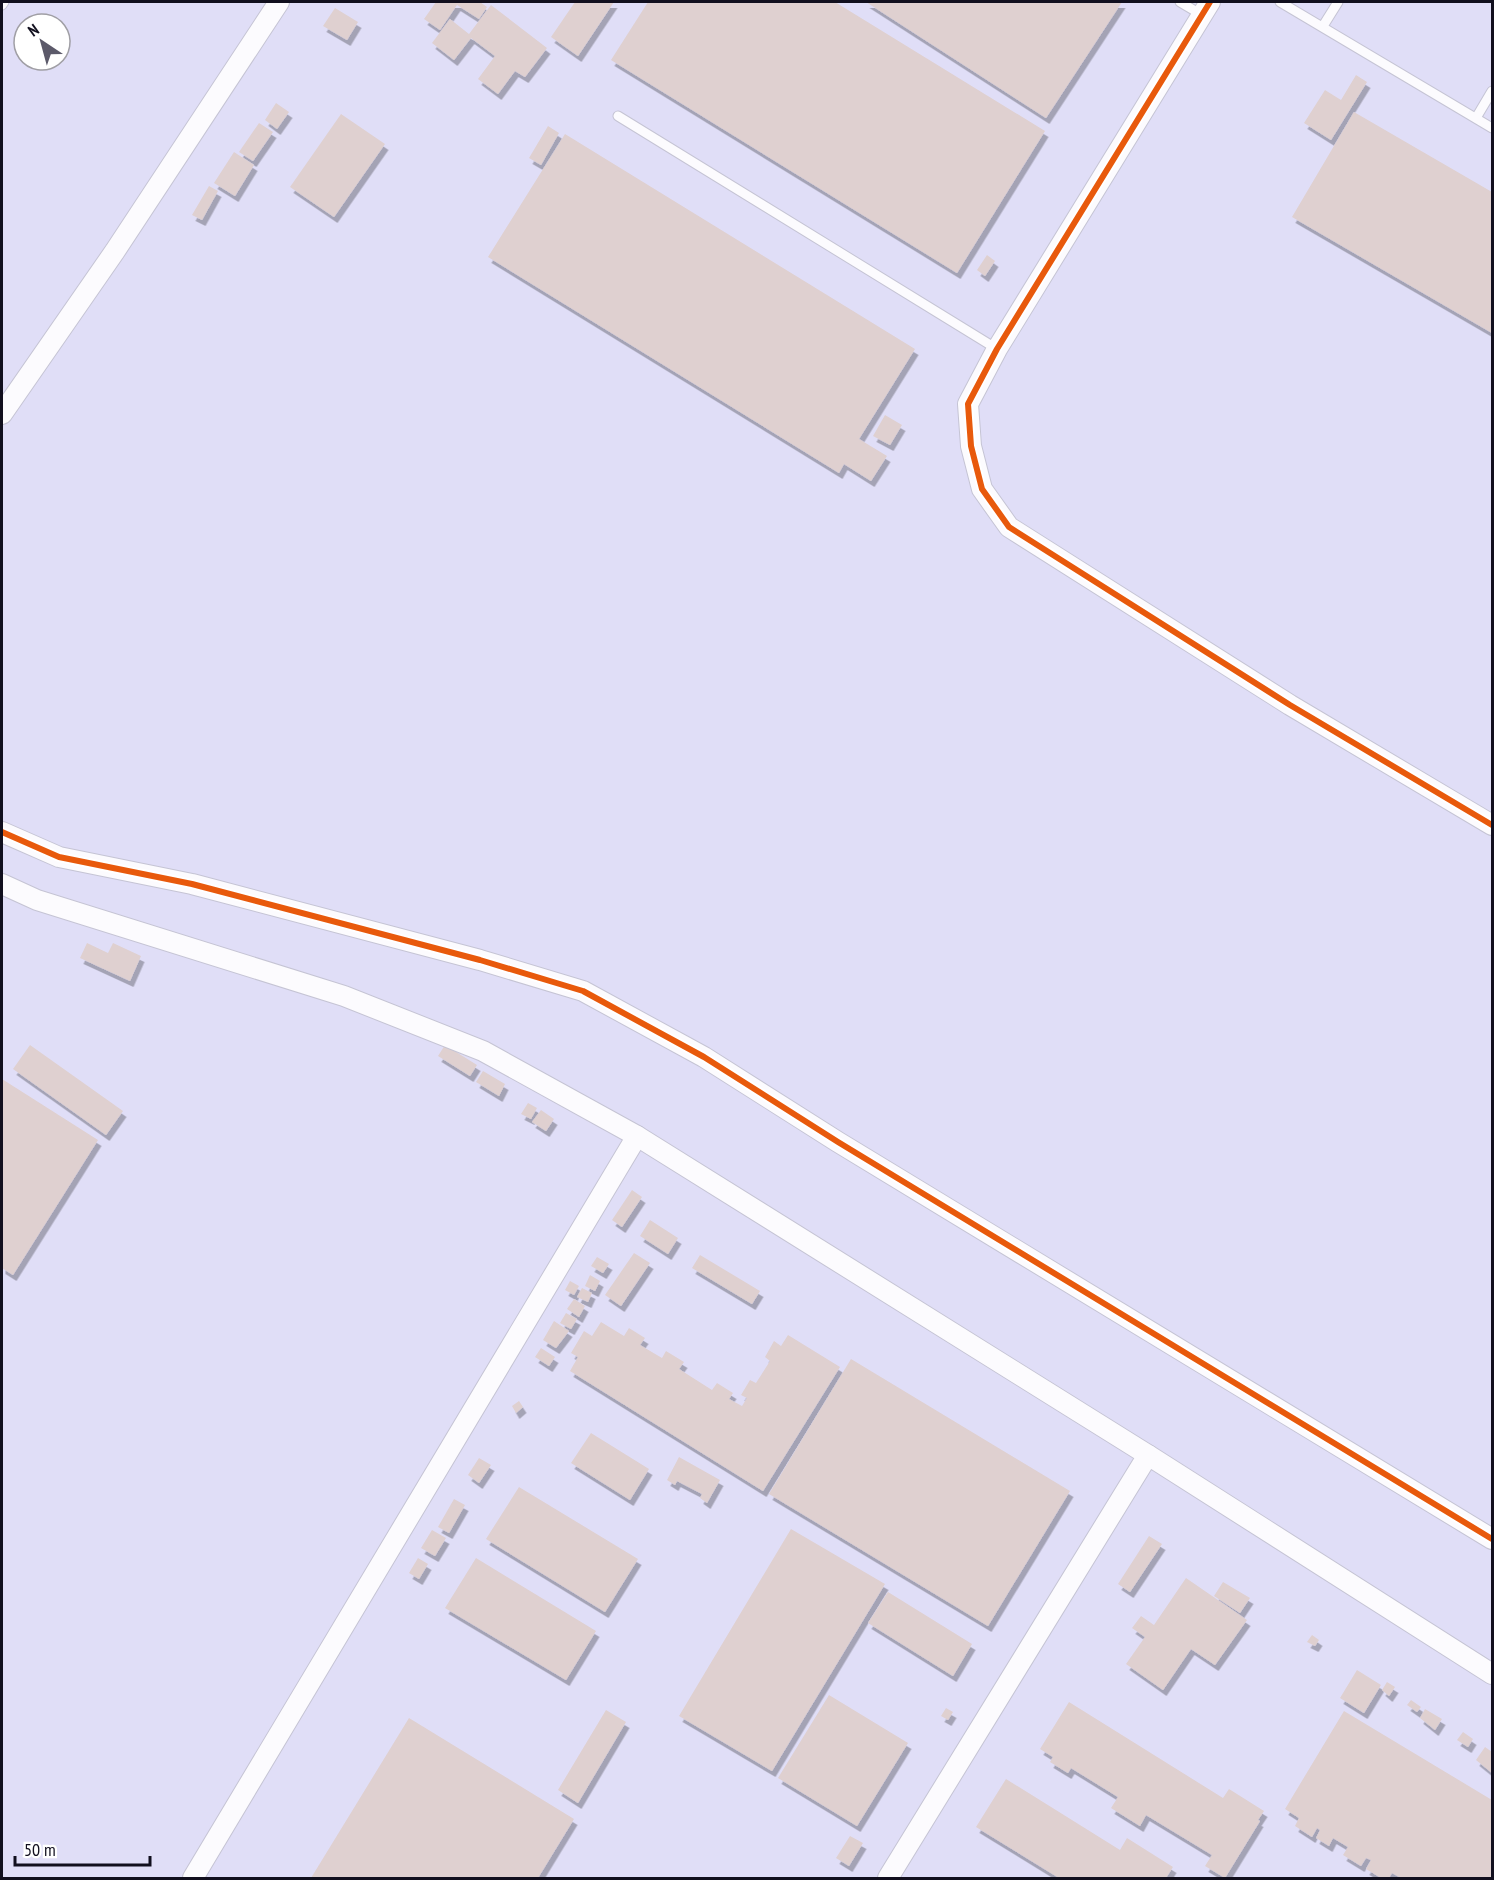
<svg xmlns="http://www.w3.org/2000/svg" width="1494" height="1880" font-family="'PT Sans Narrow',sans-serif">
	<defs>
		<filter id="shadow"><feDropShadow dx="3.5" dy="6" stdDeviation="0" flood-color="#0004"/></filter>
	</defs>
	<rect width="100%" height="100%" fill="#e8e6f6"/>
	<!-- built -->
	<path fill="#e0def7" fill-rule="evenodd" d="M2 2H1492V1878H2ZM24 24H60V60H24Z"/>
	<!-- building -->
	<g fill="#dfd0d0" filter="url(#shadow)">
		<path d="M436 2H480L487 7 479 19 457 5 440 30 424 19Z"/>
		<path d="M575 2H614L578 56 551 37Z"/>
		<path d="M648 2H835L1045 131 957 273 611 60Z"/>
		<path d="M866 2H1122L1046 118Z"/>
		<path d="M491 5 547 48 525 77 515 71 498 94 478 79 495 56 471 38 454 60 432 43 450 19 469 34Z"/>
		<path d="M335 8 358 22 347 40 323 26Z"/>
		<path d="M1356 75 1367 82 1331 140 1304 123 1325 90 1341 100Z"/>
		<path d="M276 103 289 112 277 129 265 120Z"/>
		<path d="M1354 112 1492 192V333L1292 217Z"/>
		<path d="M341 114 385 144 334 217 290 187Z"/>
		<path d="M259 123 273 132 253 161 239 152Z"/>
		<path d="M548 126 559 133 541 165 529 158Z"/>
		<path d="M565 134 915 349 859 439 887 456 871 481 844 464 839 473 488 257Z"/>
		<path d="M234 152 254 165 235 196 214 183Z"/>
		<path d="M209 186 218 191 202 220 192 215Z"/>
		<path d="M987 255 995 261 985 276 977 270Z"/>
		<path d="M885 415 902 425 890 445 873 436Z"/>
		<path d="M87 943 108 953 113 943 141 956 130 981 80 958Z"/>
		<path d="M30 1045 123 1111 106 1135 13 1069Z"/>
		<path d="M445 1045 477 1065 470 1076 438 1056Z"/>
		<path d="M483 1071 505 1084 499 1096 476 1082Z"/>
		<path d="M2 1079 98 1140 13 1275 2 1268Z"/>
		<path d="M528 1103 537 1108 531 1119 521 1114Z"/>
		<path d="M541 1110 554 1119 546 1131 532 1122Z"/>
		<path d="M632 1190 642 1197 622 1227 612 1220Z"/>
		<path d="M650 1220 678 1238 668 1254 640 1236Z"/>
		<path d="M634 1253 650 1263 621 1306 605 1295Z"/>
		<path d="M700 1255 760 1291 752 1304 692 1268Z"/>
		<path d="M597 1257 609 1264 603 1273 591 1266Z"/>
		<path d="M590 1275 600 1281 595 1291 585 1286Z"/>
		<path d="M570 1281 579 1286 574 1295 565 1290Z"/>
		<path d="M582 1288 592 1293 588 1302 577 1297Z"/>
		<path d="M574 1299 585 1306 579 1317 567 1309Z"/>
		<path d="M566 1313 577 1319 571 1329 560 1323Z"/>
		<path d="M554 1321 569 1331 556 1348 543 1340Z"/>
		<path d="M601 1322 624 1336 629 1328 645 1338 640 1345 662 1358 666 1351 684 1362 679 1369 712 1390 717 1383 733 1393 729 1399 742 1406 747 1398 741 1395 750 1380 756 1383 770 1361 765 1357 774 1341 781 1346 788 1335 840 1367 763 1491 570 1371 578 1357 571 1353 584 1331 592 1336Z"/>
		<path d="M541 1348 555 1357 549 1366 535 1357Z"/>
		<path d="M851 1359 1070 1491 988 1626 769 1494Z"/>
		<path d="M519 1401 523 1407 516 1413 512 1406Z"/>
		<path d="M591 1433 649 1469 630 1500 571 1463Z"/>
		<path d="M679 1457 720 1480 707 1503 700 1498 702 1494 677 1481 675 1485 667 1480Z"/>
		<path d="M479 1458 491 1465 479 1483 468 1475Z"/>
		<path d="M519 1487 638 1559 605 1612 486 1539Z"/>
		<path d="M454 1499 465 1505 449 1533 438 1527Z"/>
		<path d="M791 1529 885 1584 772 1771 679 1716Z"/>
		<path d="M432 1530 446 1538 435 1556 421 1548Z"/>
		<path d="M1149 1536 1162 1544 1130 1592 1118 1584Z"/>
		<path d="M418 1558 428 1564 419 1579 409 1573Z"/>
		<path d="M476 1558 596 1631 566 1680 445 1608Z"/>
		<path d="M1186 1578 1247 1620 1215 1665 1191 1649 1163 1690 1126 1664 1145 1637 1132 1628 1141 1616 1154 1625Z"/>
		<path d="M1223 1582 1250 1598 1240 1613 1214 1596Z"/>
		<path d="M888 1592 972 1644 953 1676 868 1623Z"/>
		<path d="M1312 1635 1319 1640 1315 1646 1307 1642Z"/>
		<path d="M1357 1670 1381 1685 1364 1713 1340 1698Z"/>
		<path d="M1387 1682 1395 1687 1389 1696 1382 1690Z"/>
		<path d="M829 1695 908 1743 857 1826 778 1778Z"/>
		<path d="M1411 1700 1421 1707 1417 1712 1407 1705Z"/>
		<path d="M1069 1702 1223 1798 1229 1789 1264 1811 1258 1820 1260 1821 1225 1878 1205 1866 1212 1855 1146 1815 1140 1826 1111 1808 1118 1797 1071 1768 1068 1773 1050 1762 1053 1757 1040 1749Z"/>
		<path d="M946 1708 953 1712 948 1720 941 1716Z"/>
		<path d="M1425 1709 1442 1719 1435 1730 1420 1718Z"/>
		<path d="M606 1710 626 1722 578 1803 558 1790Z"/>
		<path d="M1344 1711 1492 1800V1878H1401L1392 1873 1389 1878H1381L1366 1869 1371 1860 1366 1858 1361 1866 1343 1855 1348 1847 1333 1838 1329 1846 1316 1838 1320 1830 1317 1828 1312 1837 1295 1826 1299 1818 1285 1809Z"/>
		<path d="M409 1718 574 1819 538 1878H311Z"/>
		<path d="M1463 1732 1473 1739 1468 1747 1457 1740Z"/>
		<path d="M1485 1747 1492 1752V1773L1476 1760Z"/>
		<path d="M1006 1779 1120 1850 1127 1838 1173 1867 1166 1878H1059L976 1827Z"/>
		<path d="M850 1836 863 1843 849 1866 836 1858Z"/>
	</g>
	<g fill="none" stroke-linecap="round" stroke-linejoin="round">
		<!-- service casing -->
		<g stroke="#c5c4d4" stroke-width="11">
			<g id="service">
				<path d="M1180 2 1202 15"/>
				<path d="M1280 2 1492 128"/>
				<path d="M2 5 4 2"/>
				<path d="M1323 26 1338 2"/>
				<path d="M618 116 997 349"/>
				<path d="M1476 118 1492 91"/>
			</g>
		</g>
		<!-- minor casing -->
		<g stroke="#c5c4d4" stroke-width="22">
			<g id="minor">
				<path d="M1210 2 997 349 968 404 971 446 982 489 1009 527 1290 705 1492 825"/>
				<path d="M2 414 115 251 279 2"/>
				<path d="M2 832 59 857 192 884 480 960 583 991 704 1057 838 1142 1492 1539"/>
				<path d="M2 884 37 900 344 996 483 1051 637 1136 1148 1455"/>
				<path d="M193 1878 637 1136"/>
				<path d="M888 1878 1148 1455 1492 1674"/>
			</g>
		</g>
		<!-- service -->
		<use href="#service" stroke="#fcfbfe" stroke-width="9"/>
		<!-- minor -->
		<use href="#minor" stroke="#fcfbfe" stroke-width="20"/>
		<!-- cycleway casing -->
		<g stroke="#fff" stroke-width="10">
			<g id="cycleway">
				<path d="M1210 2 997 349 968 404 971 446 982 489 1009 527 1290 705 1492 825"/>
				<path d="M2 832 59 857 192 884 480 960 583 991 704 1057 838 1142 1492 1539"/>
			</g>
		</g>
		<!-- cycleway -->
		<use href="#cycleway" stroke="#e8590c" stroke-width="6"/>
	</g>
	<!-- border -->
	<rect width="1494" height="1880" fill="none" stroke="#110f1e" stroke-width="6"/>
	<!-- north arrow -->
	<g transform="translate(42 42) rotate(324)"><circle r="28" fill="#ffffff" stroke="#a09fa5" stroke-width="1.5"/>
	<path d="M0-4.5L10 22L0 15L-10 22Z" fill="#5c5a6a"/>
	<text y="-9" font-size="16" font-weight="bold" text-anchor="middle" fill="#110f1e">N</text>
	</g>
	<!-- scale -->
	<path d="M15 1856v9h135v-9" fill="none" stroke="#110f1e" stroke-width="3"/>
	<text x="24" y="1856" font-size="18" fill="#110f1e" stroke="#ffffff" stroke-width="4.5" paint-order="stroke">50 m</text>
</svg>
